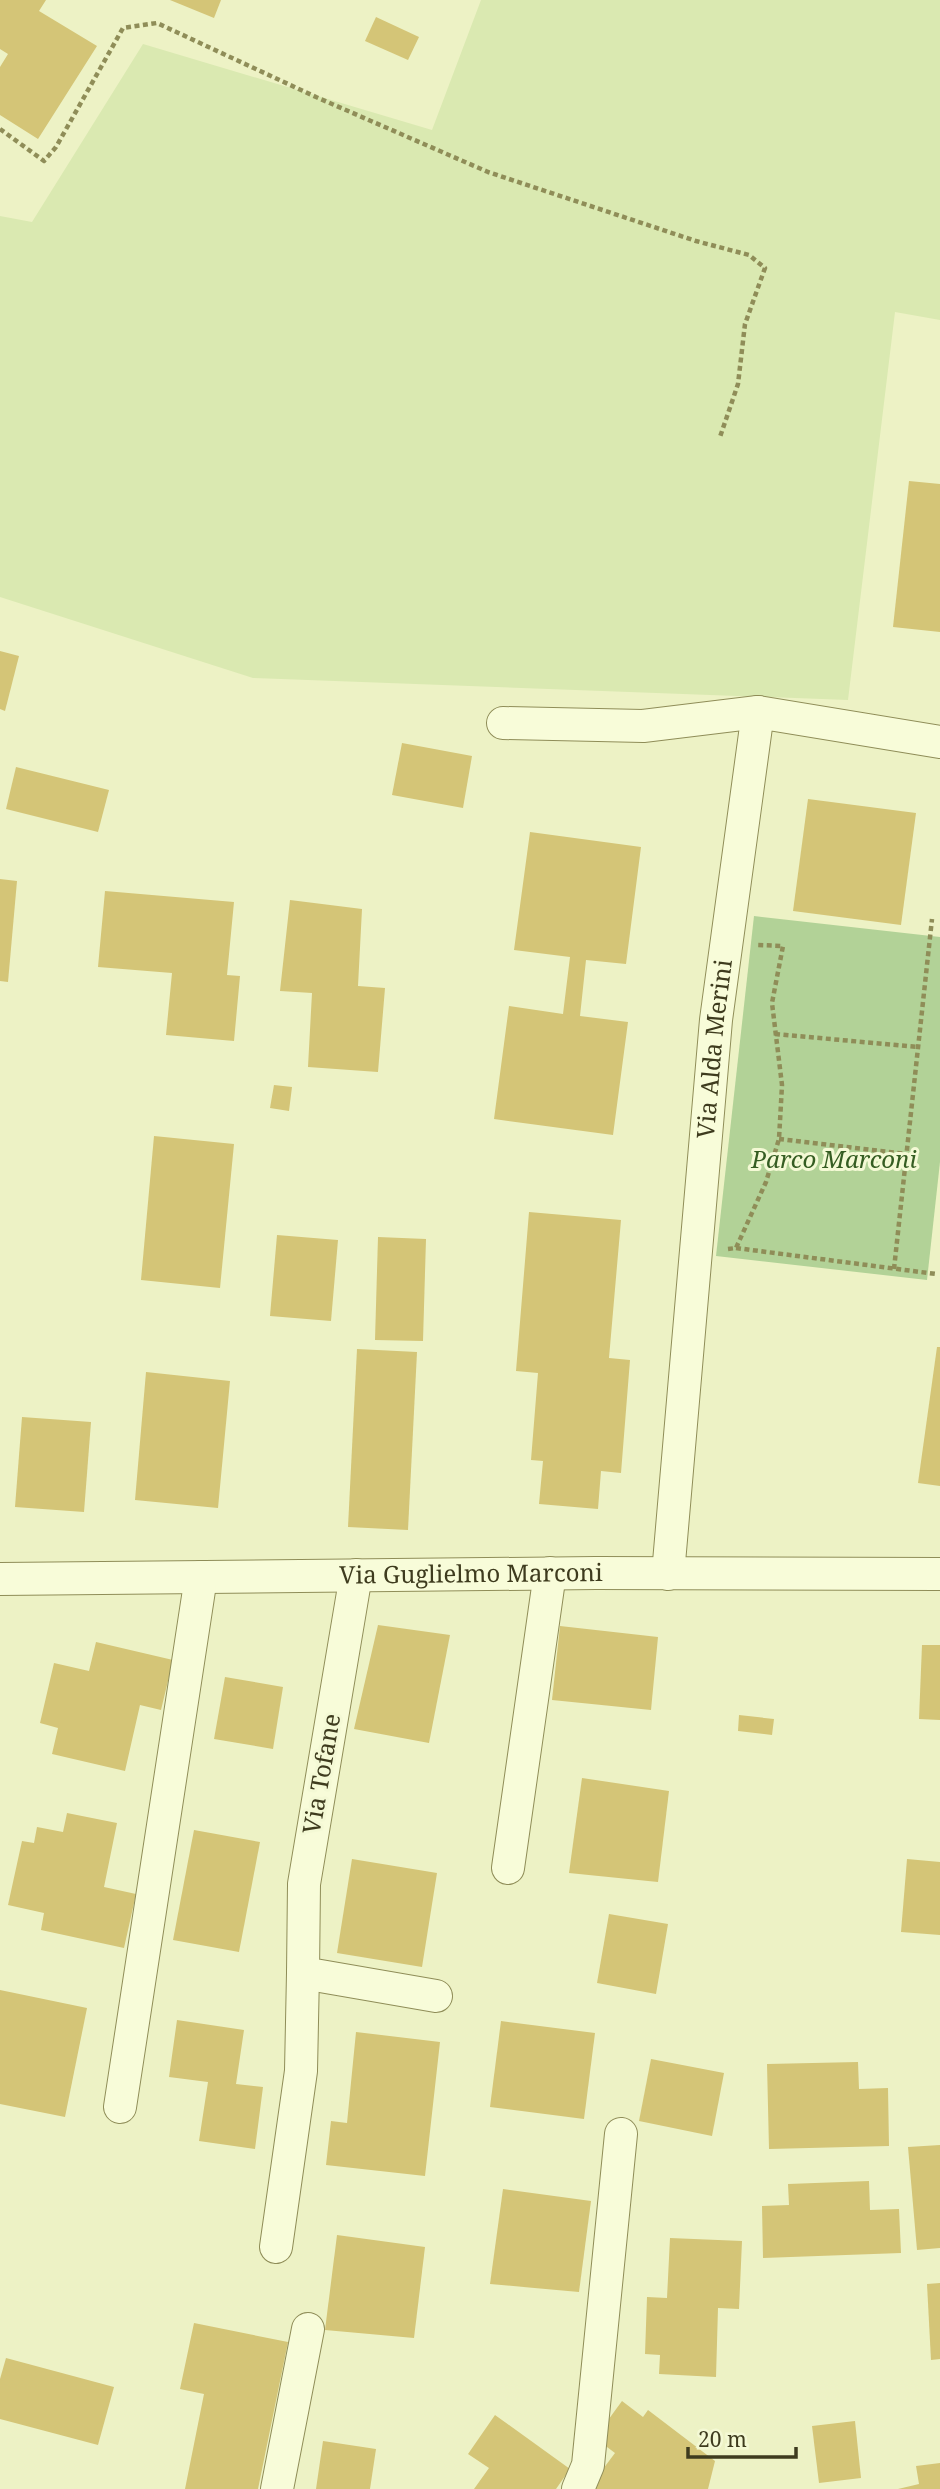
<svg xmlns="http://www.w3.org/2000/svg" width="940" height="2489" font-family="'Noto Serif',serif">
	<rect width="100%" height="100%" fill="#edf2c5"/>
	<!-- farmland -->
	<path fill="#dae9b1" d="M481 0H940V320L895 312 848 700 253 678 0 597V216L32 222 143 44 432 130Z"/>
	<!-- green -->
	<path fill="#b2d297" d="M754 916 940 937V1162L927 1280 716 1256Z"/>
	<!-- building -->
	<g fill="#d4c577">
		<path d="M0 0H46L39 11 97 46 38 139 0 115V67L8 54 0 49Z"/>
		<path d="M170 0H221L214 18Z"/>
		<path d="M376 17 419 37 408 60 365 41Z"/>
		<path d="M909 481 940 484V632L893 627Z"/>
		<path d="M0 651 19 656 5 711 0 709Z"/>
		<path d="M402 743 472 756 463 808 392 795Z"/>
		<path d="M16 767 109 790 98 832 6 809Z"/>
		<path d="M808 799 916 813 901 925 793 911Z"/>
		<path d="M530 832 641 847 626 964 586 960 580 1016 628 1022 613 1135 494 1119 509 1006 563 1014 570 957 514 950Z"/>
		<path d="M0 879 17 881 8 982 0 981Z"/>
		<path d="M105 891 234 902 227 975 240 976 234 1041 166 1035 172 973 98 967Z"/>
		<path d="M290 900 362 909 358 986 385 988 378 1072 308 1067 312 993 280 991Z"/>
		<path d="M274 1085 292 1087 289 1111 270 1108Z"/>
		<path d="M154 1136 234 1144 220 1288 141 1280Z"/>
		<path d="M529 1212 621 1220 609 1358 630 1360 621 1473 601 1471 598 1509 539 1504 543 1461 531 1460 538 1373 516 1371Z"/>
		<path d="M277 1235 338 1240 331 1321 270 1316Z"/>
		<path d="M378 1237 426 1239 423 1341 375 1340Z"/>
		<path d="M937 1347H940V1486L918 1483Z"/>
		<path d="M357 1349 417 1352 408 1530 348 1527Z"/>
		<path d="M146 1372 230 1381 218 1508 135 1500Z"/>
		<path d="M22 1417 91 1422 84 1512 15 1507Z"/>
		<path d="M378 1625 450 1635 429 1743 354 1729Z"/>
		<path d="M560 1626 658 1637 651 1710 552 1700Z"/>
		<path d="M96 1642 173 1660 161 1710 140 1705 125 1771 52 1754 58 1728 40 1723 54 1663 89 1671Z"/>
		<path d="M922 1645H940V1720L919 1719Z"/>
		<path d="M225 1677 283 1687 273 1749 214 1739Z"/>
		<path d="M739 1715 774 1719 772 1735 738 1731Z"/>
		<path d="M582 1778 669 1791 658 1882 569 1873Z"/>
		<path d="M67 1813 117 1823 104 1887 136 1894 124 1948 41 1930 44 1913 8 1905 22 1841 34 1843 37 1827 63 1832Z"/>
		<path d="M194 1830 260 1842 239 1952 173 1940Z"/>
		<path d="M352 1859 437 1873 422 1967 337 1953Z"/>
		<path d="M907 1859 940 1862V1935L901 1932Z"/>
		<path d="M609 1914 668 1924 656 1994 597 1983Z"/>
		<path d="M0 1990 87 2008 65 2117 0 2104Z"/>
		<path d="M177 2020 244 2030 236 2084 263 2087 255 2149 199 2141 208 2082 169 2077Z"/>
		<path d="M501 2021 595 2033 584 2119 490 2107Z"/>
		<path d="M356 2032 440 2042 425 2176 326 2165 331 2121 347 2123Z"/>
		<path d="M651 2059 724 2073 712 2136 639 2121Z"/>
		<path d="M858 2062 859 2089 888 2088 889 2146 769 2149 767 2064Z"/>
		<path d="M940 2145V2248L917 2250 908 2147Z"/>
		<path d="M869 2181 870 2210 899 2209 901 2253 763 2258 762 2206 789 2205 788 2184Z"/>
		<path d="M503 2189 591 2201 579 2292 490 2284Z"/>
		<path d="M337 2235 425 2247 414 2338 325 2330Z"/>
		<path d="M670 2238 742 2241 739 2309 718 2308 716 2377 659 2374 660 2355 645 2354 647 2297 667 2298Z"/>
		<path d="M940 2283V2359L931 2360 927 2284Z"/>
		<path d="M194 2323 288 2342 258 2489H185L204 2394 180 2389Z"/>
		<path d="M6 2358 114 2387 98 2445 0 2419V2379Z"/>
		<path d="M622 2401 643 2417 648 2410 715 2461 708 2489H588L615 2453 595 2438Z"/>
		<path d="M495 2415 570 2469 556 2489H474L489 2468 468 2454Z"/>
		<path d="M855 2421 861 2478 819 2483 812 2426Z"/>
		<path d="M323 2441 376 2449 370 2489H316Z"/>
		<path d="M940 2463V2489H898L919 2484 916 2466Z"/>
	</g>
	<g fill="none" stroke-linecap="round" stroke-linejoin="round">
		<!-- minor casing -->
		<g stroke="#8f8d58" stroke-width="34">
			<g id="minor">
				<path d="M503 723 643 726 758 712"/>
				<path id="s1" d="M668 1574 716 1020 758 712 940 742"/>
				<path d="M356 1575 304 1884 303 1973 436 1996"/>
				<path id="s2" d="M0 1579 596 1573 940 1574"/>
				<path d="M508 1868 550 1573"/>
				<path d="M120 2107 201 1577"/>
				<path d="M276 2247 301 2071 303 1973"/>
				<path d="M277 2489 308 2329"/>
				<path d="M578 2489 588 2465 621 2134"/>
			</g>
		</g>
		<!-- path -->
		<g stroke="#8f8d58" stroke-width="4.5" stroke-dasharray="5 3.5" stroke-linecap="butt">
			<path d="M0 129 44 161 56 147 123 28 157 23 316 97 488 172 696 241 749 255 765 268 745 324 738 384 720 437"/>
			<path d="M775 1034 918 1047"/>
			<path d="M779 1139 906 1154"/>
			<path d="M736 1248 936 1274"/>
			<path d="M728 1249 736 1248 766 1182 779 1139 782 1085 772 1003 783 946 758 945"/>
			<path d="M894 1269 932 919"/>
		</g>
		<!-- minor -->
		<use href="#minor" stroke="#f8fcd9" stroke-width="32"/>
	</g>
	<g text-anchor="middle" stroke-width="6" stroke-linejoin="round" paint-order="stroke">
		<!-- street labels -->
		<g font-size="24" fill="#3e3b1e" stroke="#f4f9d5">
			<text dy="8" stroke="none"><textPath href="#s1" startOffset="527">Via Alda Merini</textPath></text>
			<text dy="8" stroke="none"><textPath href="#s2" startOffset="471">Via Guglielmo Marconi</textPath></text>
			<text transform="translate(322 1774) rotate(-80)" y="8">Via Tofane</text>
		</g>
		<!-- park labels -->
		<g font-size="24" font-style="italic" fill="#355d22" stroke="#f4f9d5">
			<text x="834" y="1168">Parco Marconi</text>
		</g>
	</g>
	<!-- scale -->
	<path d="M688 2447v10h108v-10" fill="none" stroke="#3e3b1e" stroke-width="3.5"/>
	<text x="698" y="2447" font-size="21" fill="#3e3b1e" stroke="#f4f9d5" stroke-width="5" paint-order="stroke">20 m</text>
</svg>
